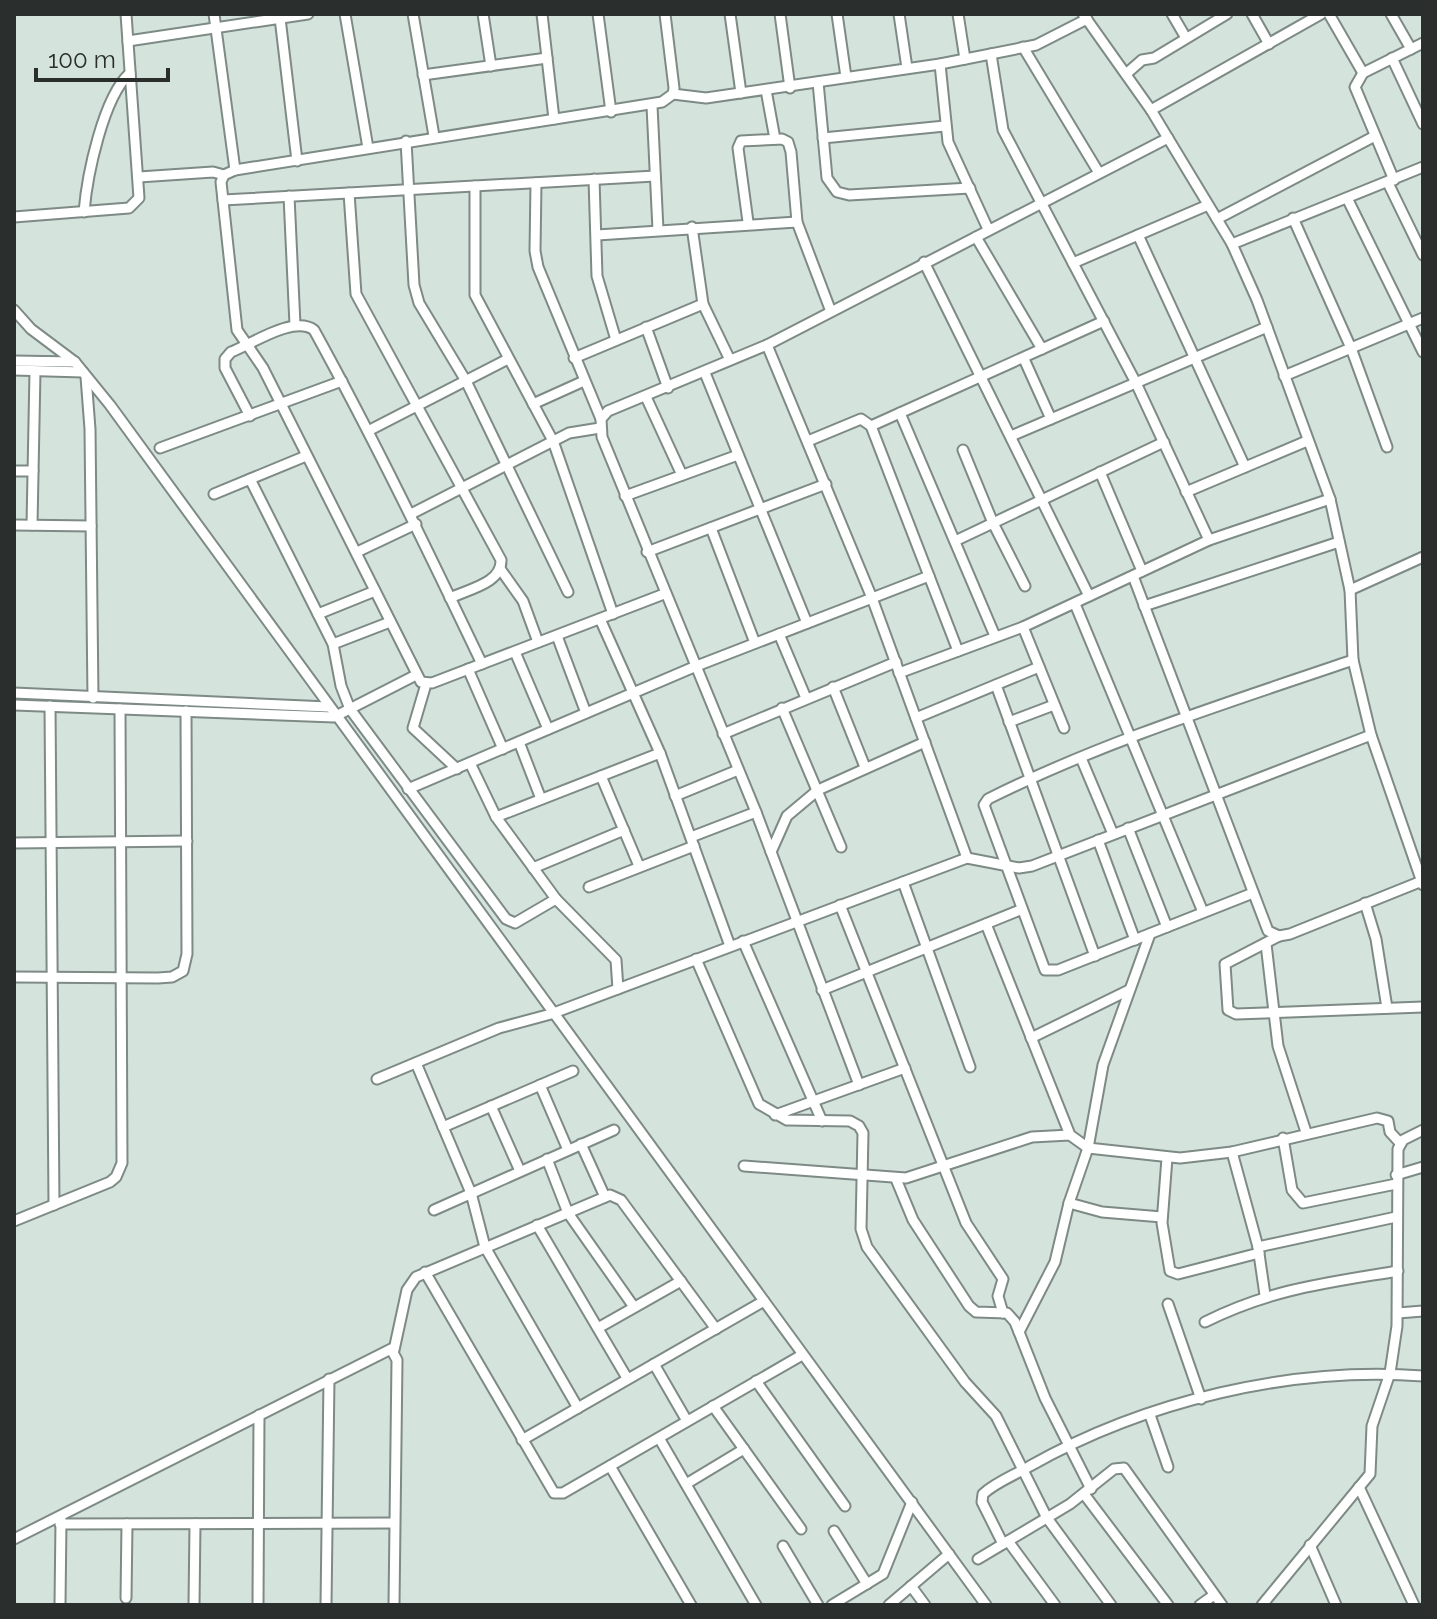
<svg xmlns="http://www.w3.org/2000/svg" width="1437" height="1619" font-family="Raleway,sans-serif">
	<rect width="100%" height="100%" fill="#d5e3dd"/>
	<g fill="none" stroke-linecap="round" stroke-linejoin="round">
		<!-- minor casing -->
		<g stroke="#7d8a85" stroke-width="13">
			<g id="minor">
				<path d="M214 14 235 170"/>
				<path d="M345 14 368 148"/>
				<path d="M413 14 434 136"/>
				<path d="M483 14 491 66"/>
				<path d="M542 14 554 119"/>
				<path d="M598 14 611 112"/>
				<path d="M730 14 741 93"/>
				<path d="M780 14 790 88"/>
				<path d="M837 14 846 77"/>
				<path d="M899 14 907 68"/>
				<path d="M958 14 965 59"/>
				<path d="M1083 14 1151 110 1232 244 1257 300 1330 499 1350 590 1353 660 1371 735 1423 885"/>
				<path d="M1172 14 1186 38"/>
				<path d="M1252 14 1269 44"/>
				<path d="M1329 14 1363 73"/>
				<path d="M1391 14 1411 49"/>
				<path d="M280 18 297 161"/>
				<path d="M128 41 308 14"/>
				<path d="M1023 47 1099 173"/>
				<path d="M991 54 1003 130 1136 383 1209 540"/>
				<path d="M1392 58 1423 124"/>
				<path d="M940 64 948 142 988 229"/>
				<path d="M1126 74 1142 60 1154 58 1227 14"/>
				<path d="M423 75 547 58"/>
				<path d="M818 82 827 178 837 192 849 195 970 188"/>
				<path d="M766 90 775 139"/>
				<path d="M673 94 706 98 940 64 1036 45 1087 19"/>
				<path d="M652 106 658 230"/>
				<path d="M1151 110 1321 14"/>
				<path d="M823 138 945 126"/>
				<path d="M406 141 414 285 419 303 466 381 568 592"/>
				<path d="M139 177 213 172 224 175"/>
				<path d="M594 179 597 276 616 340"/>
				<path d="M1394 180 1355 87 1363 73 1423 43"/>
				<path d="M536 183 535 251 538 267 601 419"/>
				<path d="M1388 183 1423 255"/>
				<path d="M475 186V295L553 441 613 614"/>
				<path d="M349 193 356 294 501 560C502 583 469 589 450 598"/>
				<path d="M289 196 295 325"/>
				<path d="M223 200 655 176"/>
				<path d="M1348 200 1423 352"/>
				<path d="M84 212C87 176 103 97 130 73"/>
				<path d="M14 217 129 208 139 198 126 14"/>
				<path d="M1293 218 1351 348 1387 447"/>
				<path d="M1217 219 1375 136"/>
				<path d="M748 222 738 148 741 141 782 139 788 142 791 152 797 222 830 309"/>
				<path d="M692 227 703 304 730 360"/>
				<path d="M597 235 797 222"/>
				<path d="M1138 235 1245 467"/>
				<path d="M976 237 1042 349"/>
				<path d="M1232 244 1423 167"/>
				<path d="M924 262 1089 596"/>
				<path d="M1073 263 1208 205"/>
				<path d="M14 310 31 329 75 362 110 405 986 1605"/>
				<path d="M646 327 668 388"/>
				<path d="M767 345 872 598 967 858"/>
				<path d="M574 358 703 304"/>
				<path d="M1024 359 1051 419"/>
				<path d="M14 361 75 362"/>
				<path d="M14 370 83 372"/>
				<path d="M705 373 807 623"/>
				<path d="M1284 376 1423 318"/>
				<path d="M86 377 90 429 93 698"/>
				<path d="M646 397 682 475"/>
				<path d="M533 404 584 381"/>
				<path d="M900 413 995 636"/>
				<path d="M250 416 225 368V359L231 352C252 344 294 315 314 330 374 439 428 551 482 664"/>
				<path d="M871 426 1104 321"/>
				<path d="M368 431 508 359"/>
				<path d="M1011 436 1267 327"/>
				<path d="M808 441 861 419 871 426 958 651"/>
				<path d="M160 448 342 381"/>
				<path d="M963 450 993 523 1025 586"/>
				<path d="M14 471H33"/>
				<path d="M1100 472 1142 571"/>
				<path d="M250 479 333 644 341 686 350 709 506 919 515 923 556 899"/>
				<path d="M1186 492 1307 441"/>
				<path d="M214 494 306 456"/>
				<path d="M625 496 738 455"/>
				<path d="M411 514 569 433 600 428"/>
				<path d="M14 525 91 526"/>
				<path d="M32 525 35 371"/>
				<path d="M711 528 755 643"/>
				<path d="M955 541 1164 442"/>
				<path d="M357 552 416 524"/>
				<path d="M647 552 826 484"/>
				<path d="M501 570 523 601 538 642"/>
				<path d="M1133 576 1268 931 1279 936 1290 934 1422 881"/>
				<path d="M1350 590 1423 557"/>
				<path d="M664 594 432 683 421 682 263 368 237 330 221 182 224 175 235 170 662 102 673 94 674 88 665 14"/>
				<path d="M1075 604 1203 912"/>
				<path d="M1144 606 1339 542"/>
				<path d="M318 614 375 591"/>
				<path d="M600 619 660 753 730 946"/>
				<path d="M1023 627 1064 728"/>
				<path d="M779 634 806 698"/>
				<path d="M557 636 586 713"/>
				<path d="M333 644 390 622"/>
				<path d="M515 652 548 729"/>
				<path d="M468 669 503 749"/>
				<path d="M899 673 1023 627 1209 540 1330 499"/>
				<path d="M426 684 413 728 457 769"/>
				<path d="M996 685 1095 956"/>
				<path d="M833 687 865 767"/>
				<path d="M14 693 328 707"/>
				<path d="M14 705 334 717 416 675"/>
				<path d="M50 706 54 1205"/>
				<path d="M782 708 841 847"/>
				<path d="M916 718 1039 667"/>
				<path d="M1009 722 1054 705"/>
				<path d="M723 734 896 662"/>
				<path d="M519 742 541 799"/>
				<path d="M1081 758 1113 834"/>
				<path d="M470 763 496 817 556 899 616 960 618 989"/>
				<path d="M601 776 639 866"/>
				<path d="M408 789 694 667 929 576"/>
				<path d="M675 796 738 770"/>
				<path d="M496 817 660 753"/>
				<path d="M1128 828 1167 927"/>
				<path d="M691 837 756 812"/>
				<path d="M1098 840 1135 940"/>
				<path d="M14 843 187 841"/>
				<path d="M771 852 787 816 818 790 925 742"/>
				<path d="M533 868 624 830"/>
				<path d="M903 882 970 1067"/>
				<path d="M589 887 694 846"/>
				<path d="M1253 893 1058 970H1045L984 805 988 799C1104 741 1230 702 1353 660"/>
				<path d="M1365 903 1376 939 1387 1008"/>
				<path d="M840 905 966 1223 1003 1279 998 1296 1003 1313"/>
				<path d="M986 924 1070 1135 1088 1148 1180 1158 1232 1152 1377 1118 1388 1121 1390 1132 1400 1143"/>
				<path d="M1279 936 1225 964 1228 1010 1236 1014 1423 1007"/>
				<path d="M743 941 822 1121"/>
				<path d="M1266 944 1278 1046 1306 1132"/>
				<path d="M696 959 759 1104 787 1120 850 1121 859 1126 863 1133 861 1229 867 1247 965 1382 996 1416 1047 1518 1111 1605"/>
				<path d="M14 977 158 978 172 977 183 971 187 954 186 711"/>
				<path d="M822 990 1020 910"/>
				<path d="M1031 1038 1129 990"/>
				<path d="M416 1063 471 1193 485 1247 578 1408"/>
				<path d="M377 1079 499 1028 551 1014 967 858 1019 868 1032 866 1371 735"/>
				<path d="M540 1085 568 1150"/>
				<path d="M859 1085 756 812 602 437 601 419 608 411 767 345 1168 138"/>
				<path d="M491 1106 520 1171"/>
				<path d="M775 1115 905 1068"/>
				<path d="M443 1127 573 1071"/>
				<path d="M1283 1138 1292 1190 1303 1203 1396 1184"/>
				<path d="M581 1144 605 1197"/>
				<path d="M1232 1152 1258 1247 1265 1295"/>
				<path d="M1167 1158 1162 1223 1170 1271 1178 1274 1259 1253"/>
				<path d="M547 1159 568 1213 634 1307"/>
				<path d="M744 1166 906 1178 1032 1137 1070 1135"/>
				<path d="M1396 1175 1423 1167"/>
				<path d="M896 1179 913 1220 969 1306 976 1312 1007 1313 1015 1322 1045 1398 1091 1489"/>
				<path d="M1069 1203 1102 1212 1162 1217"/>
				<path d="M434 1210 614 1130"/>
				<path d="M14 1221 110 1182 116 1177 122 1163 120 709"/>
				<path d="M537 1225 627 1378"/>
				<path d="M1258 1247 1396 1217"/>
				<path d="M425 1272 554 1493H563L802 1355"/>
				<path d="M1168 1304 1201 1399"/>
				<path d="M1398 1313 1423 1311"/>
				<path d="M1205 1322C1271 1289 1326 1283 1398 1271"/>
				<path d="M598 1328 681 1281"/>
				<path d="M1019 1332 1055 1262 1069 1203 1088 1148 1103 1065 1150 934"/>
				<path d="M394 1350 407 1290 416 1277 610 1195 621 1200 716 1329"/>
				<path d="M654 1364 687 1421"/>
				<path d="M756 1381 845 1506"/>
				<path d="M713 1406 801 1529"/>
				<path d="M1150 1415 1168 1467"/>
				<path d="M659 1438 756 1605"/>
				<path d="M522 1440 764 1301"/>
				<path d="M610 1466 691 1605"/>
				<path d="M686 1484 744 1449"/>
				<path d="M1359 1487 1414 1605"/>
				<path d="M1084 1494 1168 1605"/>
				<path d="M60 1524 394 1523"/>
				<path d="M834 1531 867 1584"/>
				<path d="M14 1539 391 1349 397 1360 394 1605"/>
				<path d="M1008 1541 1055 1605"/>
				<path d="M1003 1544 982 1502 983 1494C996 1482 1015 1475 1030 1466 1145 1401 1291 1366 1423 1376"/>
				<path d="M1310 1545 1336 1605"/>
				<path d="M783 1546 818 1605"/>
				<path d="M978 1559 1070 1504 1114 1469 1124 1468 1222 1605"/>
				<path d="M911 1586 925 1605"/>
				<path d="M126 1598 127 1524"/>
				<path d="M60 1605 61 1520"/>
				<path d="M194 1605 195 1524"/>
				<path d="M258 1605 259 1415"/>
				<path d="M326 1605 329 1379"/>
				<path d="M832 1605 883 1574 912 1502"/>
				<path d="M889 1605 949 1554"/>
				<path d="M1200 1605 1214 1595"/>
				<path d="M1262 1605 1370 1474 1372 1426 1390 1373 1397 1326 1398 1149 1403 1140 1423 1130"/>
			</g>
		</g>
		<!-- minor -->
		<use href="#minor" stroke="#fff" stroke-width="9"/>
	</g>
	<!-- border -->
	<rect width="1437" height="1619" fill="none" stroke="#2a2f2d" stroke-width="32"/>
	<!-- scale -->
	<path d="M36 68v12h132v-12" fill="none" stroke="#2a2f2d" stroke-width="4"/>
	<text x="48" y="68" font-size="24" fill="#2a2f2d" stroke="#d5e3dd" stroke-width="6" paint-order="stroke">100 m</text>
</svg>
